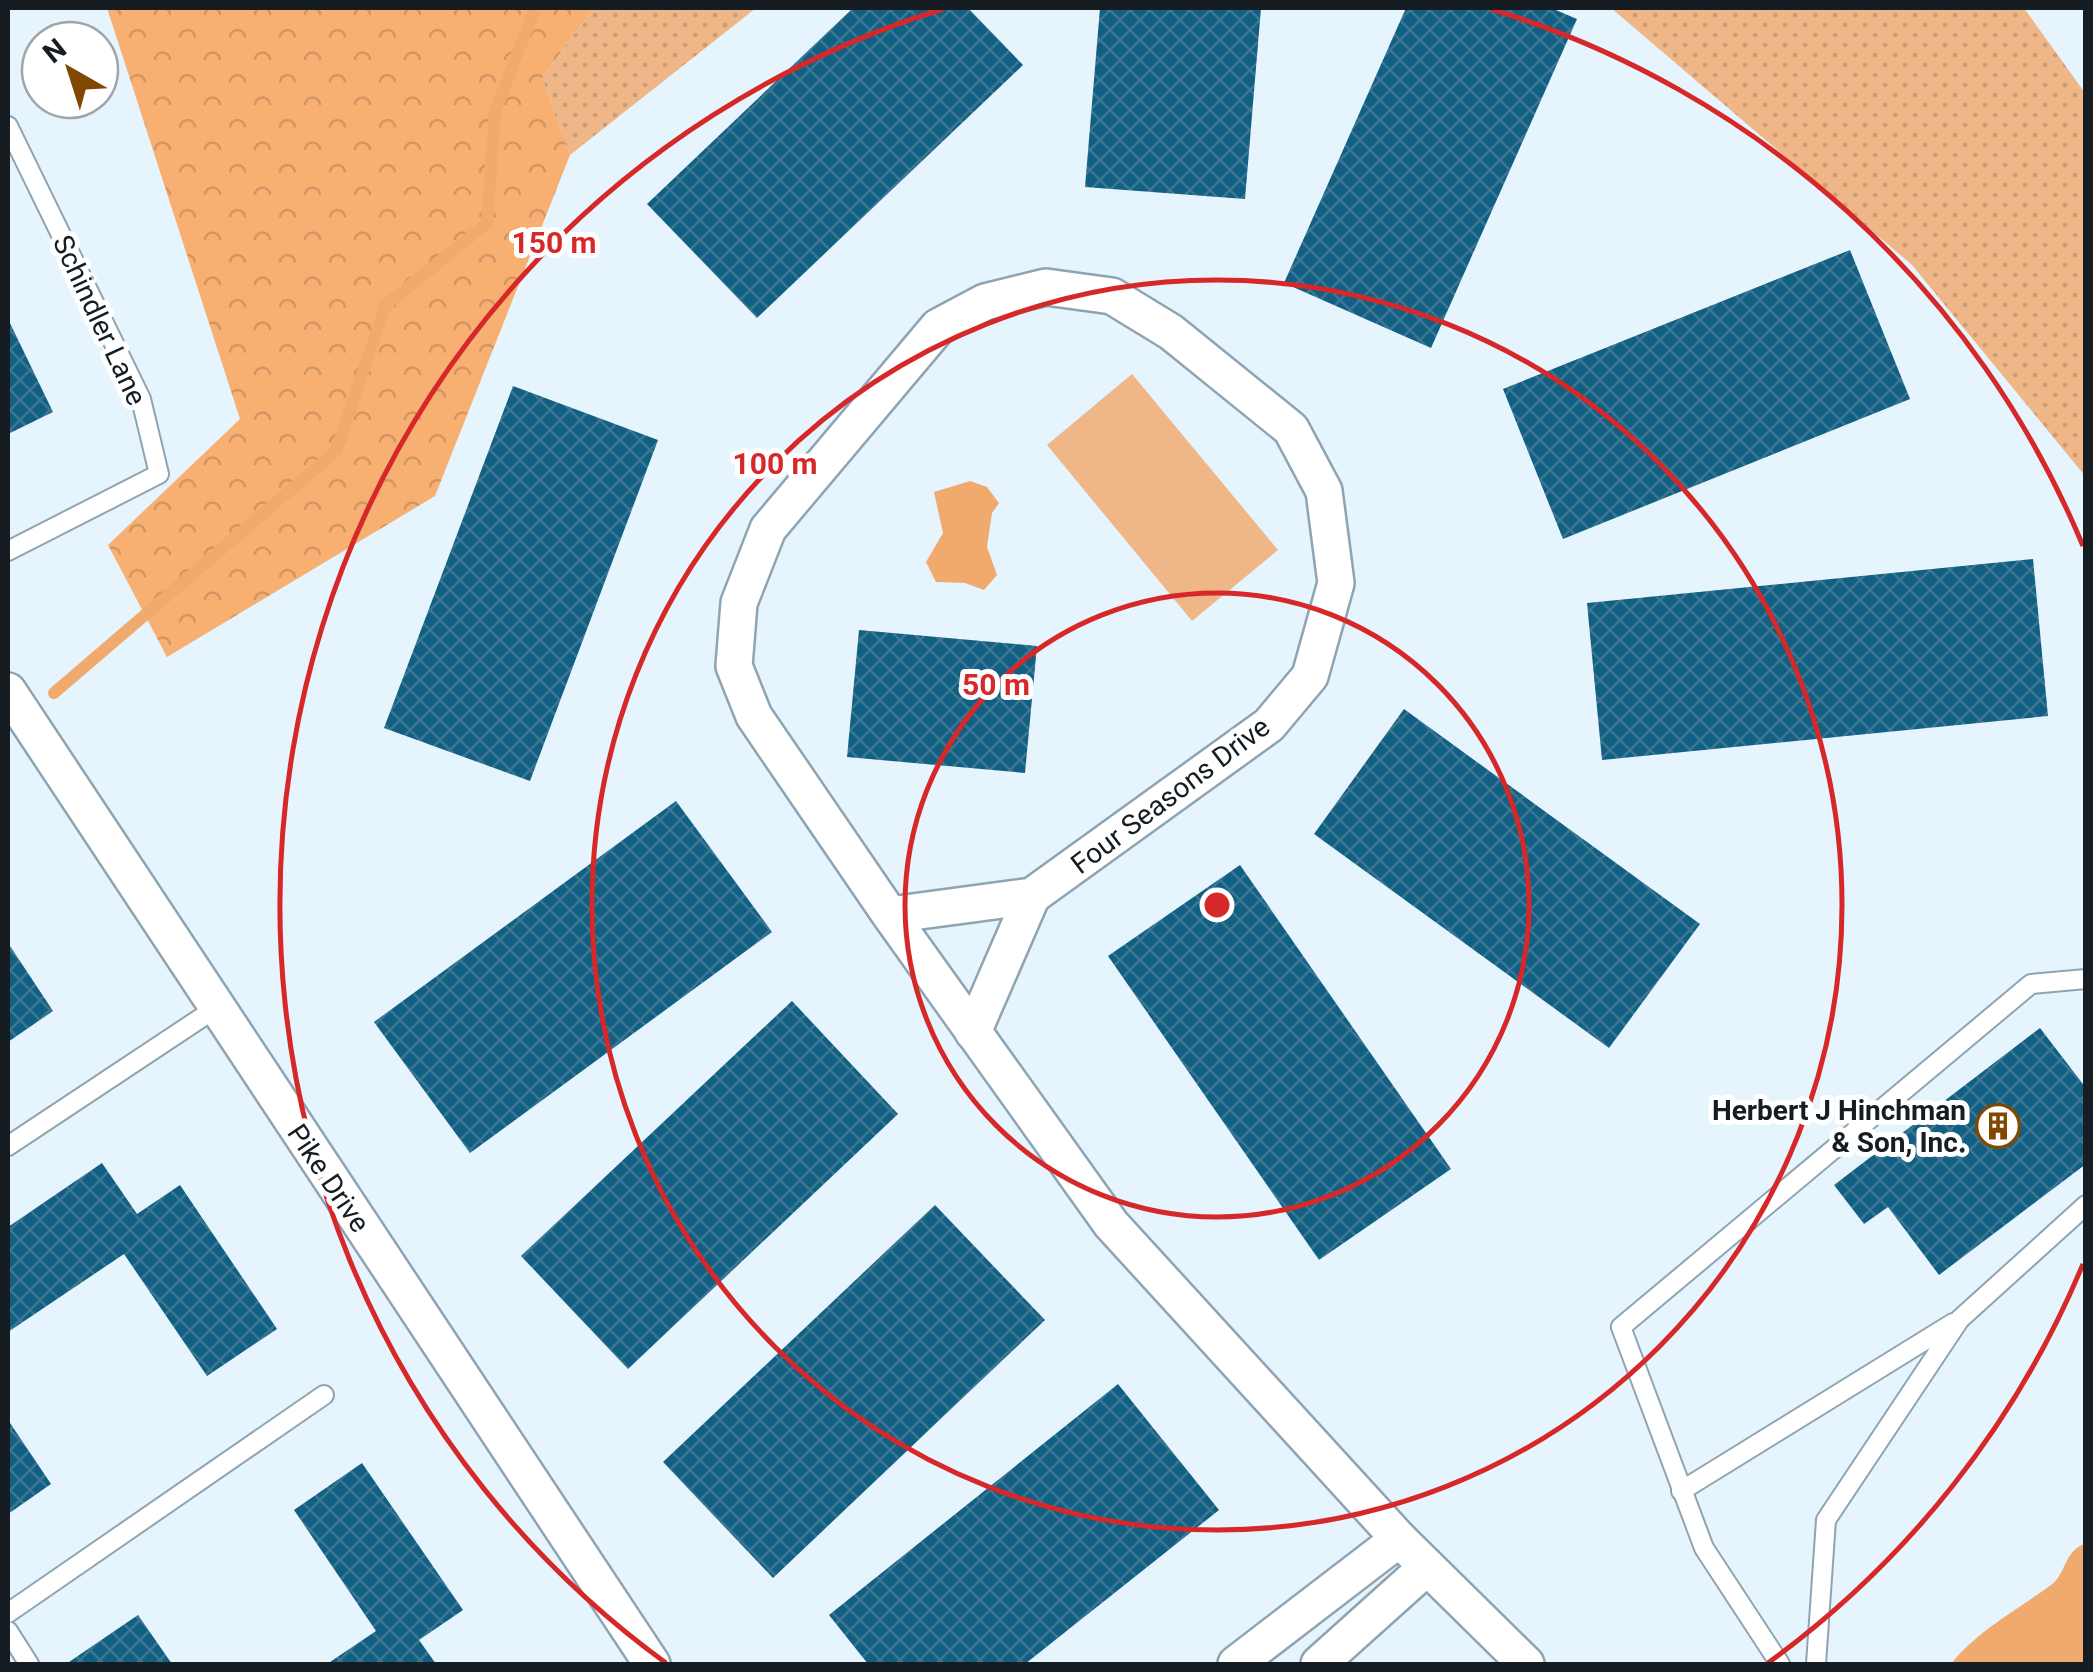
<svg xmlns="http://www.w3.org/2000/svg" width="2093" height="1672" font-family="Roboto,sans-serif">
	<defs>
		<pattern id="grass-dots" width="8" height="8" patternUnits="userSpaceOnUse" patternTransform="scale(2.5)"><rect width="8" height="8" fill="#efb688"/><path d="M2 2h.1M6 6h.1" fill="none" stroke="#cc9c75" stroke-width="1.8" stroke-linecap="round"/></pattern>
		<pattern id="forest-crowns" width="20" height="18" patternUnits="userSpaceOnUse" patternTransform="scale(2.5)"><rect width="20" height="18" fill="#f7af72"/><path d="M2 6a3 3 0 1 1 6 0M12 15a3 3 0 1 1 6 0" fill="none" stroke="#d39662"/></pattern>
		<pattern id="building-cross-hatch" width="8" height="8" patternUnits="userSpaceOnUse" patternTransform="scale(2.5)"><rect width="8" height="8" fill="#115f83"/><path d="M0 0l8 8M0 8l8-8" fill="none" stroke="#3b7692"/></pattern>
	</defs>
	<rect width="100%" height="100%" fill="#e6f4fd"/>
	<!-- grass -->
	<g fill="url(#grass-dots)">
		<path d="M593 8H756L570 155 542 78Z"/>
		<path d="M1611 8H2024L2085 93V476L1912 265Z"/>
	</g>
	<!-- forest -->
	<path fill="url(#forest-crowns)" d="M107 8H593L542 78 570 155 435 496 167 657 108 545 240 419Z"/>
	<!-- green -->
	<path fill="#efb688" d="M1132 374 1278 550 1192 621 1047 445Z"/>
	<!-- water -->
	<g fill="#f1aa6d">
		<path d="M970 481 987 487 999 503 992 513 987 547 997 575 984 590 965 583 936 582 926 562 943 533 934 492Z"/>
		<path d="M2085 1544V1664H1951C1978 1630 2017 1610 2051 1585 2066 1575 2064 1550 2085 1544Z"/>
	</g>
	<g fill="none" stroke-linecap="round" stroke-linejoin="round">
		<!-- stream -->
		<path stroke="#f1aa6d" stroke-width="12" d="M54 693 336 451 386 305 487 223 495 112 535 8"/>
	</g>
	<!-- building -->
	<g fill="url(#building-cross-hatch)">
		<path d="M853 8H968L1023 65 757 318 647 204Z"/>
		<path d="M1100 8H1261L1245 199 1085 187Z"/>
		<path d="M1406 8H1551L1577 19 1431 348 1284 283Z"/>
		<path d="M1850 250 1910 399 1563 539 1503 389Z"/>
		<path d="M8 319 53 412 8 434Z"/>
		<path d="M513 386 658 440 530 781 384 728Z"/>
		<path d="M2033 559 2048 716 1602 760 1587 603Z"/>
		<path d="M859 630 1037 646 1025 773 847 757Z"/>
		<path d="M1404 709 1700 924 1609 1048 1314 834Z"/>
		<path d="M676 801 772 932 470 1153 374 1022Z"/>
		<path d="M1240 865 1451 1169 1319 1260 1108 956Z"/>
		<path d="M8 943 53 1011 8 1042Z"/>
		<path d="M792 1001 898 1114 628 1369 521 1256Z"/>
		<path d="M2040 1028 2086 1088V1164L1939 1275 1888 1207 1864 1224 1834 1185Z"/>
		<path d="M102 1163 137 1214 180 1185 277 1329 207 1376 124 1254 8 1332V1227Z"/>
		<path d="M935 1205 1045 1320 773 1578 663 1462Z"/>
		<path d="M1118 1384 1219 1510 1025 1664H868L829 1615Z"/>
		<path d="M8 1420 51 1484 8 1514Z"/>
		<path d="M362 1463 463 1610 419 1640 436 1664H327L376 1631 294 1510Z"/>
		<path d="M138 1615 172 1664H66Z"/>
	</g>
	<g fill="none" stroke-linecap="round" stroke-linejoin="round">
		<!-- service casing -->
		<g stroke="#8fa4b2" stroke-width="22">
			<g id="service">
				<path d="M8 126 141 399 159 474 8 551"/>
				<path d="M8 1146 216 1008"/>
				<path d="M1681 1491 1953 1323"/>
				<path d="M8 1613 324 1395"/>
				<path d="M8 1631 29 1664"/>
				<path d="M1780 1664 1704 1548 1621 1327 2031 984 2086 979"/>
				<path d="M1816 1664 1826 1520 1960 1319 2086 1205"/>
			</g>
		</g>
		<!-- minor casing -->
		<g stroke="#8fa4b2" stroke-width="40">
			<g id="minor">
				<path d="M8 691 652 1664"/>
				<path d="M890 915 1032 896 1269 725 1310 676 1336 583 1324 491 1291 429 1171 332 1112 296 1046 287 985 302 938 327 768 529 739 603 734 666 754 716 890 915 1111 1224 1399 1539 1526 1664"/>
				<path d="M973 1032 1032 896"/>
				<path d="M1236 1664 1399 1539"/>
				<path d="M1319 1664 1427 1567"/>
			</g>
		</g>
		<!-- service -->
		<use href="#service" stroke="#fff" stroke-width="18"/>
		<!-- minor -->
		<use href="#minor" stroke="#fff" stroke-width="35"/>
	</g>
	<!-- distance rings -->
	<g fill="none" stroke="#d62828" stroke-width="5">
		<circle cx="1217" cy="905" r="312"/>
		<circle cx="1217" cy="905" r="625"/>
		<path d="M2083 1264A937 937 0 0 1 1768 1663M666 1663A937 937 0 0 1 943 9M1491 9A937 937 0 0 1 2083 546"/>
	</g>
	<!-- icons -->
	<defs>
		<g id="building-ring" transform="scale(2.25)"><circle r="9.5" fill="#fff" stroke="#824700" stroke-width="1.5"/><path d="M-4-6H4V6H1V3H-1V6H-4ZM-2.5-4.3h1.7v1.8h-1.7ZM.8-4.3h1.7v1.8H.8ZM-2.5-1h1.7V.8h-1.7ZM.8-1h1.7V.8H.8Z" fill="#824700"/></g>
	</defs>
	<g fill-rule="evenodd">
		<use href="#building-ring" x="1998" y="1126"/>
	</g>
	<g text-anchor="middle" stroke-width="10" stroke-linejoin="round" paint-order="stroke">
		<!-- street labels -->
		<g font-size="28" fill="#151d22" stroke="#fff">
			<text transform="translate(100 320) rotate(65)" y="10">Schindler Lane</text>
			<text transform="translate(1170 795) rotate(-37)" y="10">Four Seasons Drive</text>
			<text transform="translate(329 1178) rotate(56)" y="10">Pike Drive</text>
		</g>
		<!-- poi labels -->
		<g font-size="28" font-weight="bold" fill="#151d22" stroke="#fff" text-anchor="end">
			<text x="1966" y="1120">Herbert J Hinchman<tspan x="1966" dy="32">&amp; Son, Inc.</tspan></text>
		</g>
	</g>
	<circle cx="1217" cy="905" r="15" fill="#d62828" stroke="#fff" stroke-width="5"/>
	<g font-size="30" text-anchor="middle" font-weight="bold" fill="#d62828" stroke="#fff" stroke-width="10" stroke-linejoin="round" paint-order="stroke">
		<text x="554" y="253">150 m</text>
		<text x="775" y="474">100 m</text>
		<text x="996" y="695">50 m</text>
	</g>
	<!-- border -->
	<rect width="2093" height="1672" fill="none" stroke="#151d22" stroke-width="20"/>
	<!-- north arrow -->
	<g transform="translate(70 70) rotate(321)"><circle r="48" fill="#ffffff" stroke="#a1a5a7" stroke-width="2.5"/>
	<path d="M0-8L18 38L0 25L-18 38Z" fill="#824700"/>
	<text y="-15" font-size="28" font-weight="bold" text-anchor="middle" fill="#151d22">N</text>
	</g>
</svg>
